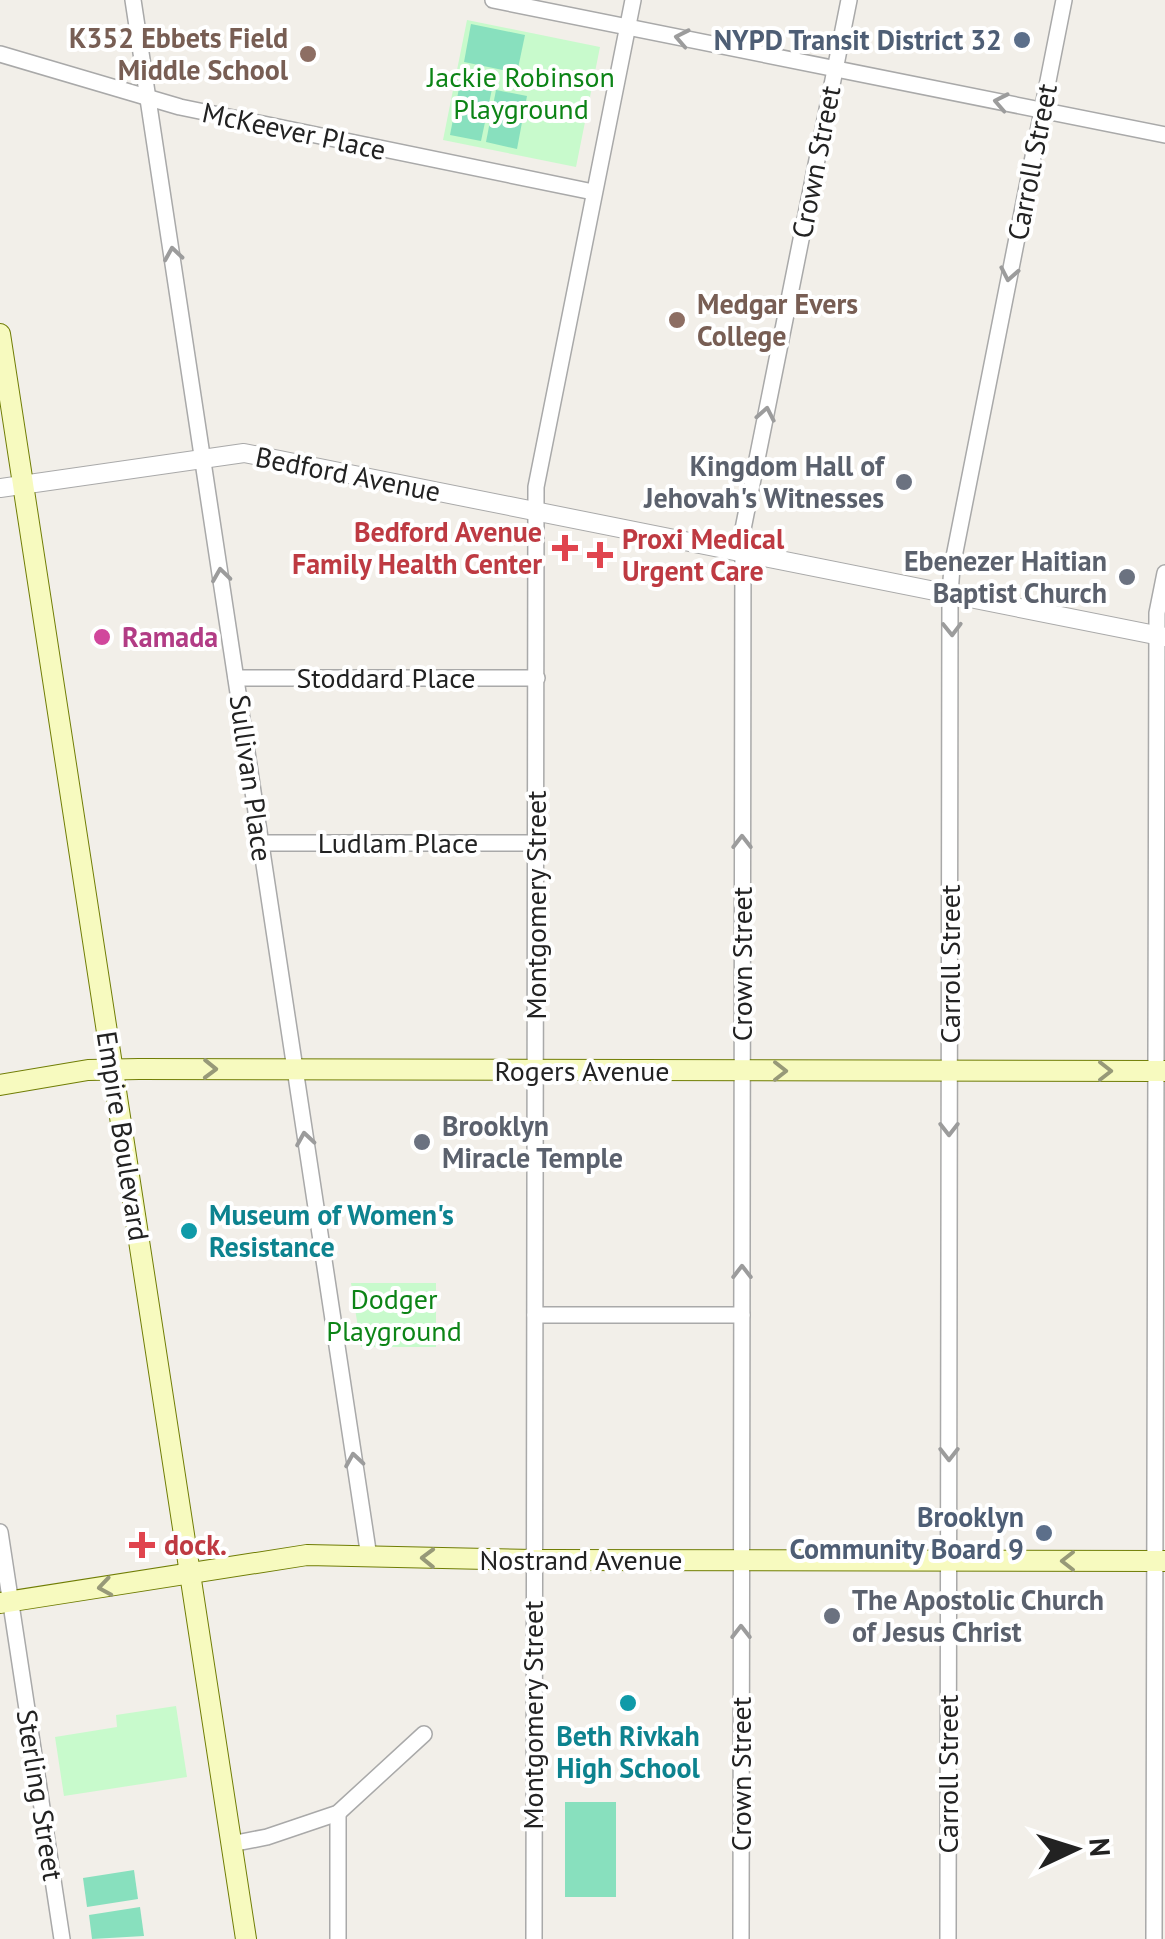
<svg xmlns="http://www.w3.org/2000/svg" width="1165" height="1939" font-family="'PT Sans',sans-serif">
	<rect width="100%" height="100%" fill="#f2efe9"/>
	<!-- park -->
	<g fill="#c8facc">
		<path d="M467 20 600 47 576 167 443 140Z"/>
		<path d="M351 1283H436V1347H361Z"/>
		<path d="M176 1706 187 1777 64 1796 55 1737 117 1727 116 1715Z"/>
	</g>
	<!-- pitch -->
	<g fill="#88e0be">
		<path d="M471 24 525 35 517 73 464 62Z"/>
		<path d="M460 83 492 89 481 141 450 135Z"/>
		<path d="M496 90 527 96 517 149 486 142Z"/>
		<rect x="565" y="1802" width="51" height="95"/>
		<path d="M134 1870 138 1899 87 1907 83 1878Z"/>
		<path d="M140 1907 144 1936 92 1939 89 1915Z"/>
	</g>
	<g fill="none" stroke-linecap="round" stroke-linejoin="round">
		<!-- minor casing -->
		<g stroke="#a9a9a9" stroke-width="18">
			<g id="minor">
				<path d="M133 0 369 1557"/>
				<path d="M493 0 1165 135"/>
				<path d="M0 54 180 107 593 192"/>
				<path d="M236 678H537"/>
				<path d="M261 843H536"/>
				<path d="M535 1315H742"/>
				<path d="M0 1532 62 1939"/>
				<path d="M231 1844 267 1837 338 1813 424 1734"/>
				<path d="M338 1939V1813"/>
				<path d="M534 1939 536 487 633 0"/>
				<path d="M741 1939 743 529 849 0"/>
				<path d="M948 1939 950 594 952 567 1064 0"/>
				<path d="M1154 1939 1157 613 1165 573"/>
			</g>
		</g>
		<!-- tertiary casing -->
		<g stroke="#a9a9a9" stroke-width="20">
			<path id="tertiary" d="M0 488 244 453 1165 637"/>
		</g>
		<!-- secondary casing -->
		<g stroke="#707d05" stroke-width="22">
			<g id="secondary">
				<path d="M0 334 246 1939"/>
				<path d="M0 1085 88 1070 139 1069 1165 1071"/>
				<path d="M0 1603 307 1555 533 1560 1165 1561"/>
			</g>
		</g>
		<!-- minor -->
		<use href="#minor" stroke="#fff" stroke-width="15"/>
		<!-- tertiary -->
		<use href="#tertiary" stroke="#fff" stroke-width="18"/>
		<!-- secondary -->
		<use href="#secondary" stroke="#f7fabf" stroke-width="20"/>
	</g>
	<!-- one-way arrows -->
	<defs><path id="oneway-chevron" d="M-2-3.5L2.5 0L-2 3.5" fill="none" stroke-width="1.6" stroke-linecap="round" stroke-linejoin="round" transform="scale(2.5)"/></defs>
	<g stroke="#9c9c9c">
		<use href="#oneway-chevron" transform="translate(682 38) rotate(-169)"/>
		<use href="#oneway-chevron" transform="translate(1001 102) rotate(-169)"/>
		<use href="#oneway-chevron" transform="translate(173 254) rotate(-99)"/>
		<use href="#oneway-chevron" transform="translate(1009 274) rotate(101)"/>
		<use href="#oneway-chevron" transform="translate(766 414) rotate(-79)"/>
		<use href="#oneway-chevron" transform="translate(221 575) rotate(-98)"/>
		<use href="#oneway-chevron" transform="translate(952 629) rotate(89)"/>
		<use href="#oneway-chevron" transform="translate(742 842) rotate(-90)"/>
		<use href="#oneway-chevron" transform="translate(949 1129) rotate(90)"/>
		<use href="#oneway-chevron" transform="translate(305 1139) rotate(-99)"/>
		<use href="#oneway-chevron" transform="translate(742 1272) rotate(-90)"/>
		<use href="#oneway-chevron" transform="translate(949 1454) rotate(90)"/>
		<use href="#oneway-chevron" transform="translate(354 1460) rotate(-99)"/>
		<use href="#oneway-chevron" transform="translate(741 1632) rotate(-90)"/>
	</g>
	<g stroke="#979978">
		<use href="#oneway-chevron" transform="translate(210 1069) rotate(1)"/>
		<use href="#oneway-chevron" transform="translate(780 1071)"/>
		<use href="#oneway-chevron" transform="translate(1105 1071)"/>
		<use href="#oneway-chevron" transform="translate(428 1558) rotate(-179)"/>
		<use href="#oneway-chevron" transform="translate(1068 1561) rotate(-180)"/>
		<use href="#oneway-chevron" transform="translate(105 1587) rotate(171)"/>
	</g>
	<!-- markers -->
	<g fill="#5c6f8a" stroke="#fff" stroke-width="4">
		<circle cx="1022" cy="40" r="10"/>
		<circle cx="1044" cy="1533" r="10"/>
	</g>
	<g fill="#8d6e63" stroke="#fff" stroke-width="4">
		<circle cx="308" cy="54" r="10"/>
		<circle cx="677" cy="320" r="10"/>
	</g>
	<g fill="#6b7280" stroke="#fff" stroke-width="4">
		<circle cx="904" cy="482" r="10"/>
		<circle cx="1127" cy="577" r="10"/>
		<circle cx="422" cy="1142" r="10"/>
		<circle cx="832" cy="1616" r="10"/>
	</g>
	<g fill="#e0444e" stroke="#fff" stroke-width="4">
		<path d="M560 533h10v10h10v10h-10v10h-10v-10h-10v-10h10z"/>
		<path d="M595 540h10v10h10v10h-10v10h-10v-10h-10v-10h10z"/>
		<path d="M137 1530h10v10h10v10h-10v10h-10v-10h-10v-10h10z"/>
	</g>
	<circle fill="#d1479c" stroke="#fff" stroke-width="4" cx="102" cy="637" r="10"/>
	<g fill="#0f9aa8" stroke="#fff" stroke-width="4">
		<circle cx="189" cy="1231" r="10"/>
		<circle cx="628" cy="1703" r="10"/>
	</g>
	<g text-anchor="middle" stroke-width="8" stroke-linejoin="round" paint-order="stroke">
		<!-- education labels -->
		<g font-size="28" font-weight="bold" fill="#785e54" stroke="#fff" text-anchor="end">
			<text x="288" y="48">K352 Ebbets Field<tspan x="288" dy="32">Middle School</tspan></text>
			<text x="697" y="314" text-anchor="start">Medgar Evers<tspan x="697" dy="32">College</tspan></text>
		</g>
		<!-- service labels -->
		<g font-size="28" font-weight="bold" fill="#4e5e75" stroke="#fff" text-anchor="end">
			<text x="1002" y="50">NYPD Transit District 32</text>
			<text x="1024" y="1527">Brooklyn<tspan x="1024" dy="32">Community Board 9</tspan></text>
		</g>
		<!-- park labels -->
		<g font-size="28" fill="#0c8416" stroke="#fff">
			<text x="521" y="87">Jackie Robinson<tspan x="521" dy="32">Playground</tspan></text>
			<text x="394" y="1309">Dodger<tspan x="394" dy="32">Playground</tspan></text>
		</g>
		<!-- street labels -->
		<g font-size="28" fill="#222" stroke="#fff">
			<text transform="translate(294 131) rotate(12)" y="10">McKeever Place</text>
			<text transform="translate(816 162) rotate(-79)" y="10">Crown Street</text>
			<text transform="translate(1032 162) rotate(-79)" y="10">Carroll Street</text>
			<text transform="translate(348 474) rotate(11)" y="10">Bedford Avenue</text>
			<text x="386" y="688">Stoddard Place</text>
			<text transform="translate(251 778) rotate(82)" y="10">Sullivan Place</text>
			<text x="398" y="853">Ludlam Place</text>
			<text transform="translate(536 905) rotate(-90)" y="10">Montgomery Street</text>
			<text transform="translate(742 964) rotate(-90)" y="10">Crown Street</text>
			<text transform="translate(950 964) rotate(-90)" y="10">Carroll Street</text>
			<text x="582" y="1081">Rogers Avenue</text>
			<text transform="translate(123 1136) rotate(81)" y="10">Empire Boulevard</text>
			<text x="581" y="1570">Nostrand Avenue</text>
			<text transform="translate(533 1715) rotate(-90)" y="10">Montgomery Street</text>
			<text transform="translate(741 1774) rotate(-90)" y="10">Crown Street</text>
			<text transform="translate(948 1774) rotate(-90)" y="10">Carroll Street</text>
			<text transform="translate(40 1795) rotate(81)" y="10">Sterling Street</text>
		</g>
		<!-- worship labels -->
		<g font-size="28" font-weight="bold" fill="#5b616d" stroke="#fff" text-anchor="end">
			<text x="884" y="476">Kingdom Hall of<tspan x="884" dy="32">Jehovah's Witnesses</tspan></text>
			<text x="1107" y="571">Ebenezer Haitian<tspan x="1107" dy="32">Baptist Church</tspan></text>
			<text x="442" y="1136" text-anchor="start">Brooklyn<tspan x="442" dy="32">Miracle Temple</tspan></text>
			<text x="852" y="1610" text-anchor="start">The Apostolic Church<tspan x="852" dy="32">of Jesus Christ</tspan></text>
		</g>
		<!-- health labels -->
		<g font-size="28" font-weight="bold" fill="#be3a42" stroke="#fff" text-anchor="start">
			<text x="542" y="542" text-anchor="end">Bedford Avenue<tspan x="542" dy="32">Family Health Center</tspan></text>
			<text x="622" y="549">Proxi Medical<tspan x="622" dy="32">Urgent Care</tspan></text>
			<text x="164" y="1555">dock.</text>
		</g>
		<!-- hotel labels -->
		<g font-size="28" font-weight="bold" fill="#b23c85" stroke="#fff" text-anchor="start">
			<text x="122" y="647">Ramada</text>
		</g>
		<!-- culture labels -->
		<g font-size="28" font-weight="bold" fill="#0d838f" stroke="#fff" text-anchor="start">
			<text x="209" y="1225">Museum of Women's<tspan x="209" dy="32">Resistance</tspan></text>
			<text x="628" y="1746" text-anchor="middle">Beth Rivkah<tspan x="628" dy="32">High School</tspan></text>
		</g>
	</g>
	<!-- north arrow -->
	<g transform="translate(1075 1849) rotate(86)" stroke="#ffffff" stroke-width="8" paint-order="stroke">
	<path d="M0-8L18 38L0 25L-18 38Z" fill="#222222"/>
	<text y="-15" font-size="28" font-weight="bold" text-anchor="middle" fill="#222222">N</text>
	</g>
</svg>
